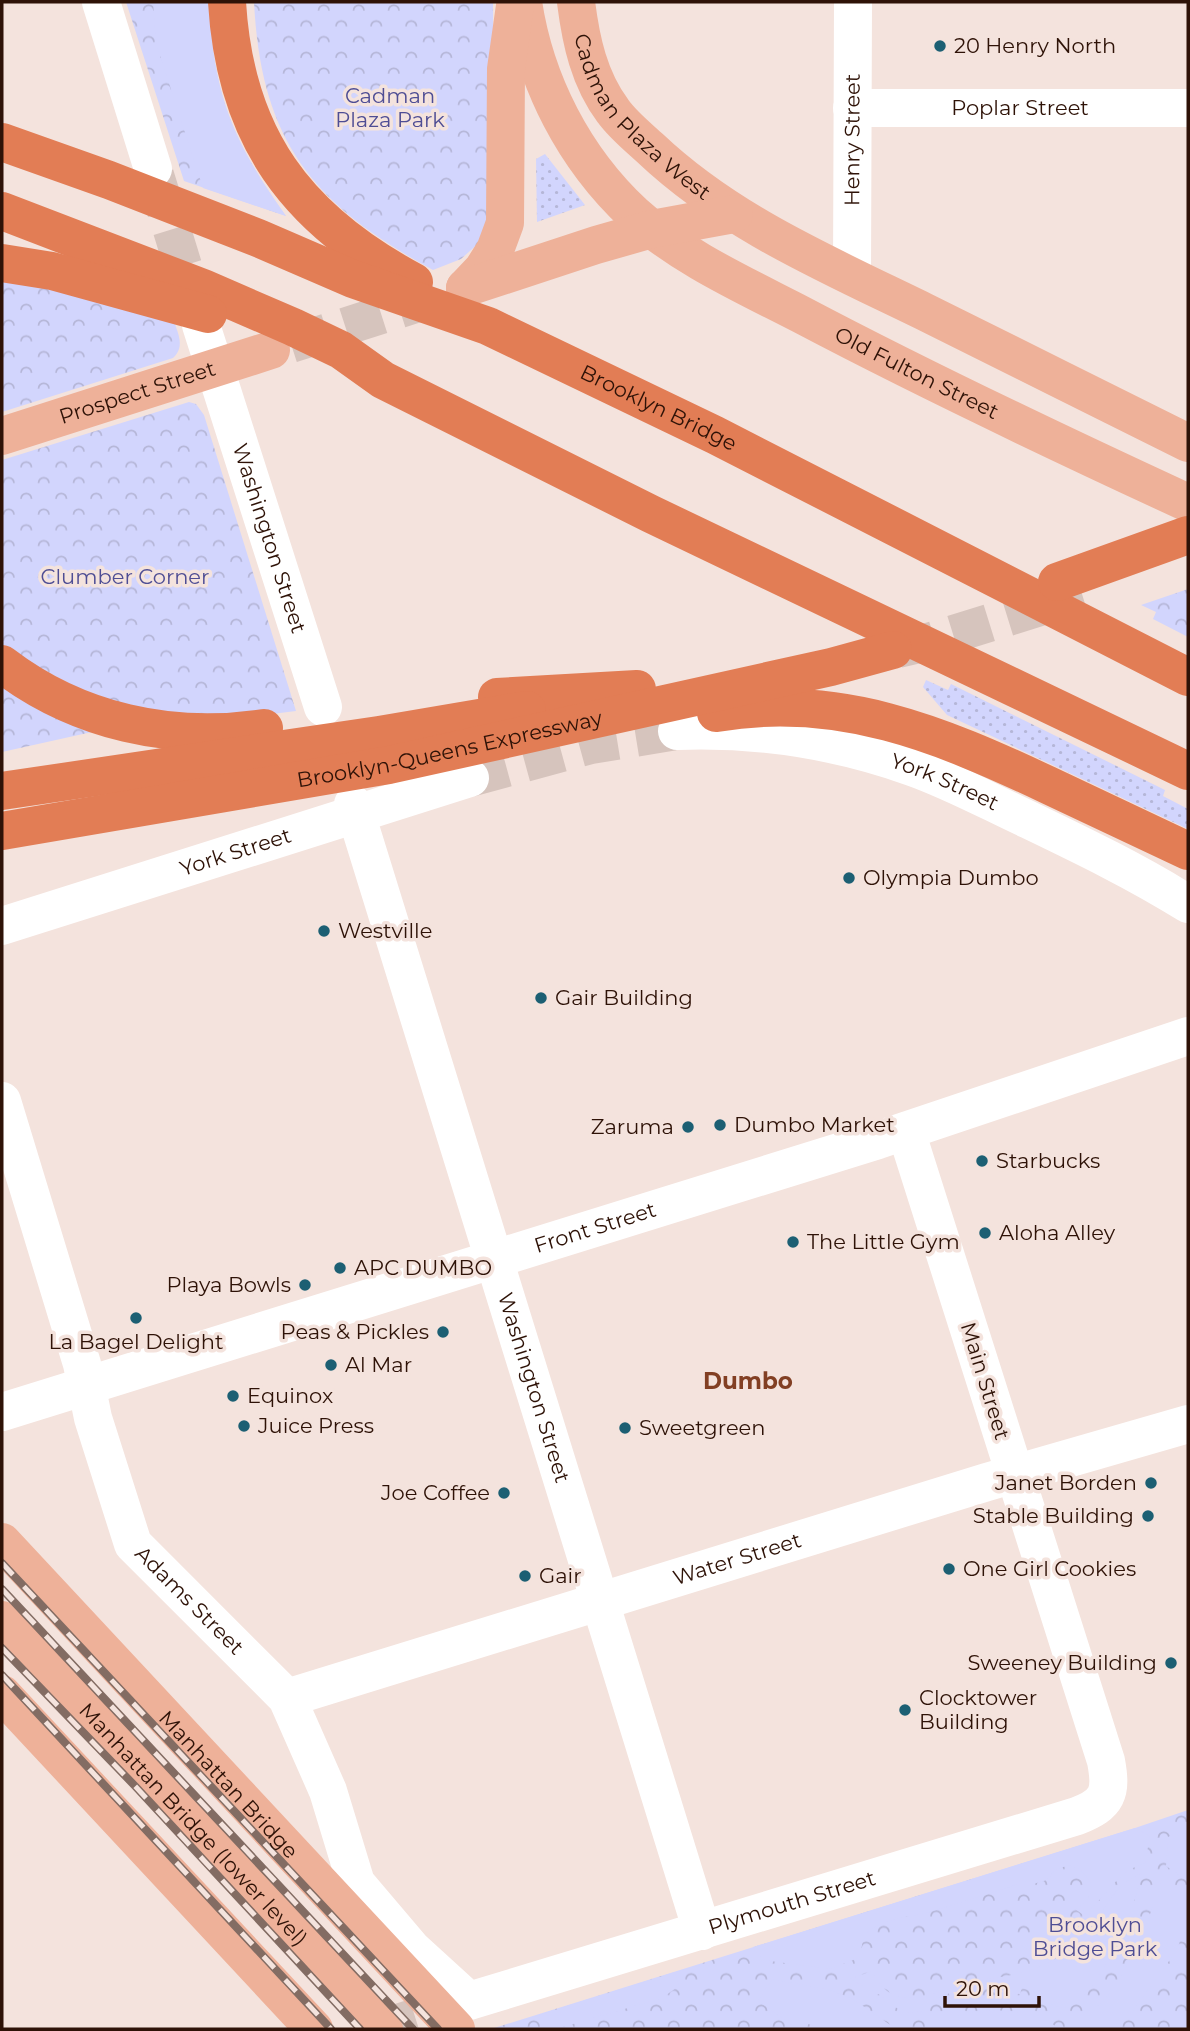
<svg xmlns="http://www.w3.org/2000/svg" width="1190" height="2031" font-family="Montserrat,sans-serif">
	<defs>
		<pattern id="grass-dots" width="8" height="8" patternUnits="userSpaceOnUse" patternTransform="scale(1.75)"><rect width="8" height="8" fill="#d2d5fd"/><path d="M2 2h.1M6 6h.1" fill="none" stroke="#b5b6d7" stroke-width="1.8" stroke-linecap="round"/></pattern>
		<pattern id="forest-crowns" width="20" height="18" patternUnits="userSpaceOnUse" patternTransform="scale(1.75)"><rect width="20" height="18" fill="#d2d5fd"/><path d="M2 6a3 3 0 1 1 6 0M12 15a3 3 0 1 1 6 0" fill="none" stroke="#b5b6d7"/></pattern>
	</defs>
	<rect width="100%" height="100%" fill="#f4e3dd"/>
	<!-- grass -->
	<g fill="url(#grass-dots)">
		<path d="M545 154 585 205 537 222 536 159Z"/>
		<path d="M926 680 948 690 951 684 1165 790 1163 796 1188 809V829L947 715 923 687Z"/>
	</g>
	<!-- forest -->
	<g fill="url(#forest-crowns)">
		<path d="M126 2H209C213 94 233 142 286 216L184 181Z"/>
		<path d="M254 2H493L494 199 480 242 461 259 433 270C313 205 261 142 254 2Z"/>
		<path d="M2 277 172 315C176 330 187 346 173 358L2 412Z"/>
		<path d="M189 402 196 404 204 415 296 711 223 720 114 707 2 648V460Z"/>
		<path d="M1188 589V637L1153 619 1156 612 1141 605Z"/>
		<path d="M2 679 92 732 2 752Z"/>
		<path d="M1188 1810V2029H491L1135 1828Z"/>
	</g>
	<!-- garden -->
	<g fill="#d2d5fd">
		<path d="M153 2H209C213 94 233 142 286 216L203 188 156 43Z"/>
		<path d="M1188 1827V1881L1166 1866 1168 1837Z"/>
		<path d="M1135 1828 1150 1836 1145 1863C1117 1871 1107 1896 1086 1913L1082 1914 1075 1909C1087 1904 1092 1894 1090 1881L1080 1869 1069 1865 1055 1870 1047 1880 1033 1884 1031 1880C996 1891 961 1903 926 1913 909 1917 888 1918 873 1928 863 1935 861 1945 861 1957L830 1969 770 1961 759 1956 753 1947Z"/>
		<path d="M1142 1873C1132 1915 1117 1953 1090 1988 1084 1995 1076 2007 1065 2008 1060 2008 1054 2005 1049 2003L1050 1997 1022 1988 1020 1994 987 1992 986 1979C1028 1975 1069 1960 1094 1923 1108 1903 1118 1882 1142 1873Z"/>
		<path d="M1162 1878 1183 1894 1187 1905 1188 1917 1177 1950 1129 2016 1108 2029H1085C1085 2013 1104 2002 1113 1989 1136 1954 1150 1918 1162 1878Z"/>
		<path d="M872 1971C895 2019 935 1990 974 1982L977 1983V1992L951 1997 948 1993 922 2006 924 2011 906 2013 898 2009 880 1995 850 1979Z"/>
		<path d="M675 1972 679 1986 662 1998 556 2029H544L539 2015Z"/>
		<path d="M772 1979 830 1990 853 1999 896 2029H815L812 2025 803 2023 795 2027 758 2001Z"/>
		<path d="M988 2010C1014 2011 1038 2013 1060 2029H925L966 2013Z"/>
	</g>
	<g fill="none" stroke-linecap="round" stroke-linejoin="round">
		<!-- minor-tunnel -->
		<g stroke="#d6c4bd" stroke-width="38" stroke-dasharray="38 19" stroke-linecap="butt">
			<path d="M155 175 196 308"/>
			<path d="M470 778 591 745 677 731"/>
			<path d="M379 2029 467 2001"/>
		</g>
		<!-- major-tunnel -->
		<path stroke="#d6c4bd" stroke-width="38" stroke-dasharray="38 19" stroke-linecap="butt" d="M291 344 440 296"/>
		<!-- highway-tunnel -->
		<path stroke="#d6c4bd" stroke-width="38" stroke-dasharray="38 19" stroke-linecap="butt" d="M898 649 928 642 1082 594"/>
		<!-- minor -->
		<g stroke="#fff" stroke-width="38">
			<path d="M101 2 153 169"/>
			<path id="s1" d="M852 108H1188"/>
			<path id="s2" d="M852 276 853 2"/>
			<path id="s3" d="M201 325 323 707"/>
			<path id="s4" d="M677 731C758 728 836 740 912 767 952 781 990 802 1029 820 1083 846 1137 872 1188 904"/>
			<path id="s5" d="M353 804 702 1931"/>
			<path id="s6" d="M2 926 470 778"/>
			<path id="s7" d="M2 1101 82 1364 93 1418 133 1544 287 1698 328 1791 356 1883 412 1949 469 2001 1077 1816C1108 1804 1112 1793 1106 1761L906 1131"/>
			<path id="s8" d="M2 1412 878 1140 1188 1036"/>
			<path id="s9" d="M287 1698 987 1482 1188 1424"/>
		</g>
		<!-- major -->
		<g stroke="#eeb199" stroke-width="38">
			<path id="s10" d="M523 2C535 82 574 158 634 214 681 257 746 286 802 315 929 382 1058 443 1188 503"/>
			<path id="s11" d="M576 2C581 41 589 79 613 111 623 125 638 137 650 148 729 223 831 266 927 313 1014 356 1101 400 1188 443"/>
			<path d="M465 288 483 269 495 250 505 223 506 69 515 6"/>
			<path d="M465 288 596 245 652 229 734 214"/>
			<path id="s12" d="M2 436 271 350"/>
			<path id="s13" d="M2 1542 456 2029"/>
			<path id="s14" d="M2 1620 384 2029"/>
			<path d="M2 1694 314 2029"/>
		</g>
		<!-- highway -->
		<g stroke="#e27d55" stroke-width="38">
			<path d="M227 2C235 137 296 219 414 282"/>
			<path id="s15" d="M2 142 109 180 258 238 353 279 488 326 715 435 1188 677"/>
			<path d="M2 211 203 288 293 327 341 350 383 380 651 514 1188 771"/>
			<path d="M2 263 52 271 208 314"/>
			<path d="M1057 582 1188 535"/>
			<path d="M2 664C78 722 171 742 264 728"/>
			<path d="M497 697 637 689"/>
			<path d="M716 713C839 692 940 734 1048 785 1095 807 1142 829 1188 851"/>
			<path d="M2 791 379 735 527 710"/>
			<path id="s16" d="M2 831 389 765 831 667 893 650"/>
		</g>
		<!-- rail casing -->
		<g stroke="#836c63" stroke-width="8">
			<g id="rail">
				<path d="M2 1563 438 2029"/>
				<path d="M2 1589 413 2029"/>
				<path d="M2 1648 135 1786 360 2029"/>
				<path d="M2 1675 331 2029"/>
			</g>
		</g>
		<!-- rail -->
		<use href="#rail" stroke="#f4e3dd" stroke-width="5" stroke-dasharray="16" stroke-linecap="butt"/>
	</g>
	<!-- markers -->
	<g fill="#1c5f73" stroke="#f4e3dd" stroke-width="2.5">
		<circle cx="940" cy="46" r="7"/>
		<circle cx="849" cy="878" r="7"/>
		<circle cx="324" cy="931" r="7"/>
		<circle cx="541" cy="998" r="7"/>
		<circle cx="720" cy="1125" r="7"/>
		<circle cx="688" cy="1127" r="7"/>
		<circle cx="982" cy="1161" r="7"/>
		<circle cx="985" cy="1233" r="7"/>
		<circle cx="793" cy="1242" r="7"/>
		<circle cx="340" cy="1268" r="7"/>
		<circle cx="305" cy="1285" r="7"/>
		<circle cx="136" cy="1318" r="7"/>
		<circle cx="443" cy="1332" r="7"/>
		<circle cx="331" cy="1365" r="7"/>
		<circle cx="233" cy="1396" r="7"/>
		<circle cx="244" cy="1426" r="7"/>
		<circle cx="625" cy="1428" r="7"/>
		<circle cx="1151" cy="1483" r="7"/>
		<circle cx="504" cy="1493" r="7"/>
		<circle cx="1148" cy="1516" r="7"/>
		<circle cx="949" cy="1569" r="7"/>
		<circle cx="525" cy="1576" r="7"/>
		<circle cx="1171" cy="1663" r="7"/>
		<circle cx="905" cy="1710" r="7"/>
	</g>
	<g text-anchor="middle" stroke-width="7" stroke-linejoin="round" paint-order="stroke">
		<!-- poi labels -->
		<g font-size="21" fill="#2e1207" stroke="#f4e3dd" text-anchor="start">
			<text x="954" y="53">20 Henry North</text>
			<text x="863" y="885">Olympia Dumbo</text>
			<text x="338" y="938">Westville</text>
			<text x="555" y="1005">Gair Building</text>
			<text x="734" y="1132">Dumbo Market</text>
			<text x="674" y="1134" text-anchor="end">Zaruma</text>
			<text x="996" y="1168">Starbucks</text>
			<text x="999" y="1240">Aloha Alley</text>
			<text x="807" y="1249">The Little Gym</text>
			<text x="354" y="1275">APC DUMBO</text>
			<text x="291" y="1292" text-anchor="end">Playa Bowls</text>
			<text x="429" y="1339" text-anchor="end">Peas &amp; Pickles</text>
			<text x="136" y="1349" text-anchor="middle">La Bagel Delight</text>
			<text x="345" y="1372">Al Mar</text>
			<text x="247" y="1403">Equinox</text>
			<text x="258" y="1433">Juice Press</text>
			<text x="639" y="1435">Sweetgreen</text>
			<text x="1137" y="1490" text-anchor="end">Janet Borden</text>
			<text x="490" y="1500" text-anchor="end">Joe Coffee</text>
			<text x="1134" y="1523" text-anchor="end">Stable Building</text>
			<text x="963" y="1576">One Girl Cookies</text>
			<text x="539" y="1583">Gair</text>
			<text x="1157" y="1670" text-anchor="end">Sweeney Building</text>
			<text x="919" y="1705">Clocktower<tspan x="919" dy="24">Building</tspan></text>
		</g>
		<!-- park labels -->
		<g font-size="21" fill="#4e4d94" stroke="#f4e3dd">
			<text x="390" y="103">Cadman<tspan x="390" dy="24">Plaza Park</tspan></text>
			<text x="125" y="584">Clumber Corner</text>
			<text x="1095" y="1932">Brooklyn<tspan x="1095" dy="24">Bridge Park</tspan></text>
		</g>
		<!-- street labels -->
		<g font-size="21" fill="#2e1207" stroke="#f4e3dd">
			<text dy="7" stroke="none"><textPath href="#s1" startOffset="168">Poplar Street</textPath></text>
			<text dy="7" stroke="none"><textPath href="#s11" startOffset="138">Cadman Plaza West</textPath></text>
			<text dy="7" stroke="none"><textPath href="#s2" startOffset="136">Henry Street</textPath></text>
			<text dy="7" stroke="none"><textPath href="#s10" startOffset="569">Old Fulton Street</textPath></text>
			<text dy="7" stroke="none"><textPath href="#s12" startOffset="142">Prospect Street</textPath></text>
			<text dy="7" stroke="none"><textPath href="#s15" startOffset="709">Brooklyn Bridge</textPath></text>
			<text dy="7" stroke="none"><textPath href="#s3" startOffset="224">Washington Street</textPath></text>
			<text dy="7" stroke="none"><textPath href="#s16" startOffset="455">Brooklyn-Queens Expressway</textPath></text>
			<text dy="7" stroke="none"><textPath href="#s4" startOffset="275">York Street</textPath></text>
			<text dy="7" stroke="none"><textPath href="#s6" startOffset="245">York Street</textPath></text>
			<text dy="7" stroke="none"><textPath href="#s8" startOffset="621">Front Street</textPath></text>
			<text transform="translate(985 1381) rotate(73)" y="7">Main Street</text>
			<text dy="7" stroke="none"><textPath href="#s5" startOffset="611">Washington Street</textPath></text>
			<text dy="7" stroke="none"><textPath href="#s9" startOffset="471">Water Street</textPath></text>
			<text dy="7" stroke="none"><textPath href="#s7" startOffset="542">Adams Street</textPath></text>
			<text dy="7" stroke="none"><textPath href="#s13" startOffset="332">Manhattan Bridge</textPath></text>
			<text dy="7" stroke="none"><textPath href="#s14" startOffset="280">Manhattan Bridge (lower level)</textPath></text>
			<text dy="7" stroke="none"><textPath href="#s7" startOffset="1379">Plymouth Street</textPath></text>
		</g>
		<!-- neighbourhood labels -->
		<g font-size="23" font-weight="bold" fill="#823f23" stroke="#f4e3dd">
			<text x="748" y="1389">Dumbo</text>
		</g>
	</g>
	<!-- border -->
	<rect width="1190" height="2031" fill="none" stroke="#2e1207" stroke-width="7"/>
	<!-- scale -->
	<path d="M945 1996v10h94v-10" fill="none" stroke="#2e1207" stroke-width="3.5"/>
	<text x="956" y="1996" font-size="21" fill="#2e1207" stroke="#f4e3dd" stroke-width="5" paint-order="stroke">20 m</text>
</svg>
